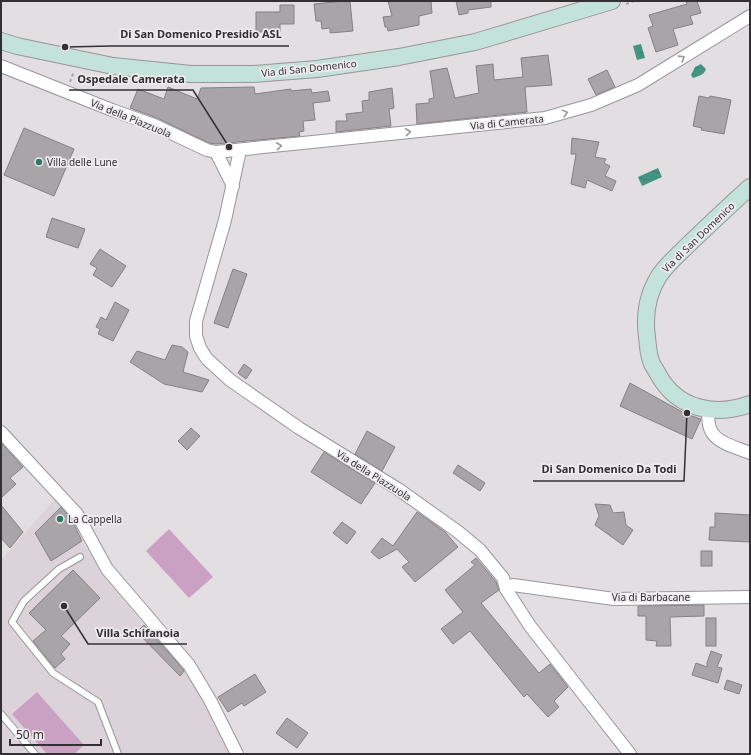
<svg xmlns="http://www.w3.org/2000/svg" width="751" height="755" font-family="'Noto Sans',sans-serif">
	<defs>
		<pattern id="water-ripples" width="26" height="14" patternUnits="userSpaceOnUse"><rect width="26" height="14" fill="#439582"/><path d="M2 4q2-2 4 0t4 0M15 11q2-2 4 0t4 0" fill="none" stroke="#397a6b"/></pattern>
	</defs>
	<rect width="100%" height="100%" fill="#e2dee1"/>
	<!-- built -->
	<path fill="#dcd2da" d="M57 497 64 505 82 541 100 571 144 625 187 669 200 692 229 754H1V560Z"/>
	<!-- pitch -->
	<g fill="#cba1c3">
		<path d="M169 529 213 577 189 598 146 551Z"/>
		<path d="M37 692 84 745 74 754H47L12 714Z"/>
	</g>
	<!-- water -->
	<g fill="url(#water-ripples)">
		<path d="M641 44 645 58 637 60 633 46Z"/>
		<path d="M701 64 706 69C704 75 699 76 693 78L691 75 695 67Z"/>
		<path d="M658 168 662 177 642 186 638 177Z"/>
	</g>
	<!-- building -->
	<g fill="#a8a4a7" stroke="#848184">
		<path d="M344 1H350L353 31 330 33V28L322 29 321 21H316L314 4Z"/>
		<path d="M388 1H431L432 13 419 16V25L388 31 387 27H385L383 17 392 16Z"/>
		<path d="M456 1H491V7L468 10V13L459 15Z"/>
		<path d="M686 1H697L701 13 690 16 693 24 673 29 678 45 656 52 648 28 653 26 649 15 687 4Z"/>
		<path d="M280 5H294V24H280V32H256V12H280Z"/>
		<path d="M548 55 552 85 525 87 527 112 417 124 416 104 429 103V99L434 98 430 71 447 68 455 98 479 93 476 66 493 64 494 80 523 77 521 58Z"/>
		<path d="M607 70 615 87 596 95 588 79Z"/>
		<path d="M168 87 197 99 201 88 254 87 255 94 291 89V91L311 89 312 93 328 91 330 101 313 103 315 120 303 121 304 131 299 132 300 136 216 144 209 143 157 118 130 108 138 89 164 99Z"/>
		<path d="M392 88 394 108 389 109 391 126 336 132V121H347L346 114 363 112 362 101 369 100V92Z"/>
		<path d="M699 96 709 98 710 96 731 100 724 134 701 130 702 128 693 126Z"/>
		<path d="M24 128 74 149 54 196 4 175Z"/>
		<path d="M572 138 599 142 595 157 606 159 604 163 610 166 605 176 616 181 612 191 587 180 585 188 571 184 576 154H571Z"/>
		<path d="M52 218 85 229 78 248 46 237Z"/>
		<path d="M100 249 126 266 112 287 93 275 97 268 90 264Z"/>
		<path d="M233 269 247 274 228 328 214 323Z"/>
		<path d="M115 302 129 310 113 341 98 334 100 329 96 327 101 317 106 320Z"/>
		<path d="M172 345 182 347 188 352 183 372 209 380 202 392 164 384 130 362 137 351 165 360Z"/>
		<path d="M244 364 252 370 246 379 238 373Z"/>
		<path d="M630 383 686 414 701 419 692 439 620 406Z"/>
		<path d="M191 428 200 436 187 450 178 441Z"/>
		<path d="M367 431 395 447 382 471 355 454Z"/>
		<path d="M1 443 23 467 10 478 16 484 1 498Z"/>
		<path d="M324 452 375 483 361 504 311 472Z"/>
		<path d="M458 465 485 483 480 491 453 473Z"/>
		<path d="M595 504 610 505 613 513 624 512 626 525 633 530 623 545 595 525 599 516Z"/>
		<path d="M1 505 23 532 10 548 1 538Z"/>
		<path d="M61 507 71 518 82 541 51 561 35 533Z"/>
		<path d="M417 512 445 532 458 547 415 582 402 567 409 562 397 549 379 559 371 552 382 538 393 546Z"/>
		<path d="M715 513 750 515V542L709 540 710 527H715Z"/>
		<path d="M342 522 356 532 347 544 333 533Z"/>
		<rect x="701" y="551" width="11" height="15"/>
		<path d="M476 558 496 582 499 590 481 603 539 673 550 664 568 687 554 701 559 707 548 717 527 694 524 697 470 631 453 644 441 629 463 612 445 590 475 565 471 562Z"/>
		<path d="M73 570 100 598 61 636 70 644 61 654 65 659 55 668 33 641 46 630 29 613Z"/>
		<path d="M704 605V616L670 617 671 646H656L657 641 646 640V616H638V606Z"/>
		<rect x="706" y="618" width="10" height="28"/>
		<path d="M144 625 183 669 184 671 180 676 137 632Z"/>
		<path d="M711 651 722 655 717 667 722 668 718 683 692 675 696 663 707 667V663Z"/>
		<path d="M255 674 266 692 244 706 242 703 228 712 218 697Z"/>
		<path d="M727 680 742 685 739 694 724 689Z"/>
		<path d="M287 718 308 733 297 748 276 733Z"/>
	</g>
	<g fill="none" stroke-linecap="round" stroke-linejoin="round">
		<!-- lane casing -->
		<g stroke="#999598" stroke-width="8">
			<g id="lane">
				<path d="M80 557 59 569 24 601 12 622 53 673 98 702 118 754"/>
				<path d="M1 714 35 754"/>
			</g>
		</g>
		<!-- street casing -->
		<g stroke="#999598" stroke-width="14">
			<g id="street">
				<path d="M1 66 112 110 154 125 207 150 216 152 545 118 591 105 638 85 750 16"/>
				<path d="M240 150 225 220 196 321V336L200 348 207 359 230 380 299 428 398 489 457 531 480 550 503 578 506 589 530 626 630 754"/>
				<path d="M216 152 233 186"/>
				<path d="M709 409C704 441 725 443 750 453"/>
				<path d="M1 432 77 514 107 569 189 665 210 700 237 754"/>
				<path d="M506 589 513 585 614 599 750 597"/>
			</g>
		</g>
		<!-- secondary casing -->
		<g stroke="#999598" stroke-width="18">
			<g id="secondary">
				<path d="M1 41 17 46 113 66 191 74H253L317 69 399 57 475 42 612 1"/>
				<path d="M750 187C730 205 710 224 690 243 680 253 667 264 659 276 647 295 644 315 647 337 648 345 648 353 651 361 652 365 656 370 658 374 677 409 714 417 750 404"/>
			</g>
		</g>
		<!-- path -->
		<g stroke="#a7a3a6" stroke-width="2" stroke-dasharray="3 3" stroke-linecap="butt">
			<path d="M626 4 634 1"/>
			<path d="M70 82 74 71"/>
		</g>
		<!-- lane -->
		<use href="#lane" stroke="#fff" stroke-width="6"/>
		<!-- street -->
		<use href="#street" stroke="#fff" stroke-width="12"/>
		<!-- secondary -->
		<use href="#secondary" stroke="#c3e2dc" stroke-width="16"/>
	</g>
	<!-- one-way arrows -->
	<defs><path id="oneway-chevron" d="M-2-3.5L2.5 0L-2 3.5" fill="none" stroke-width="1.6" stroke-linecap="round" stroke-linejoin="round"/></defs>
	<g stroke="#989898">
		<use href="#oneway-chevron" transform="translate(682 58) rotate(-32)"/>
		<use href="#oneway-chevron" transform="translate(565 113) rotate(-15)"/>
		<use href="#oneway-chevron" transform="translate(408 132) rotate(-6)"/>
		<use href="#oneway-chevron" transform="translate(279 146) rotate(-6)"/>
	</g>
	<!-- markers -->
	<g fill="#337566" stroke="#efebee" stroke-width="1.5">
		<circle cx="39" cy="162" r="4"/>
		<circle cx="60" cy="519" r="4"/>
	</g>
	<g text-anchor="middle" stroke-width="3.5" stroke-linejoin="round" paint-order="stroke">
		<!-- street labels -->
		<g font-size="10" fill="#323032" stroke="#efebee">
			<text transform="translate(309 68) rotate(-6)" y="4">Via di San Domenico</text>
			<text transform="translate(131 118) rotate(22)" y="4">Via della Piazzuola</text>
			<text transform="translate(507 122) rotate(-6)" y="4">Via di Camerata</text>
			<text transform="translate(698 237) rotate(-44)" y="4">Via di San Domenico</text>
			<text transform="translate(374 475) rotate(32)" y="4">Via della Piazzuola</text>
			<text x="651" y="601">Via di Barbacane</text>
		</g>
		<!-- poi labels -->
		<g font-size="10" fill="#323032" stroke="#efebee" text-anchor="start">
			<text x="47" y="166">Villa delle Lune</text>
			<text x="68" y="523">La Cappella</text>
		</g>
	</g>
	<!-- callouts -->
	<path fill="none" stroke="#323032" stroke-width="1.5" d="M65 47L112 46H289M229 147L193 90H69M687 413L684 481H533M64 606L88 644H187"/>
	<g fill="#323032" stroke="#efebee" stroke-width="1.5">
		<circle cx="65" cy="47" r="4"/>
		<circle cx="229" cy="147" r="4"/>
		<circle cx="687" cy="413" r="4"/>
		<circle cx="64" cy="606" r="4"/>
	</g>
	<g font-size="11" text-anchor="middle" font-weight="bold" fill="#323032" stroke="#efebee" stroke-width="3.5" stroke-linejoin="round" paint-order="stroke">
		<text x="201" y="38">Di San Domenico Presidio ASL</text>
		<text x="131" y="83">Ospedale Camerata</text>
		<text x="609" y="473">Di San Domenico Da Todi</text>
		<text x="138" y="637">Villa Schifanoia</text>
	</g>
	<!-- border -->
	<rect width="751" height="755" fill="none" stroke="#323032" stroke-width="4"/>
	<!-- scale -->
	<path d="M10 739v6h91v-6" fill="none" stroke="#323032" stroke-width="2"/>
	<text x="16" y="739" font-size="12" fill="#323032" stroke="#efebee" stroke-width="3" paint-order="stroke">50 m</text>
</svg>
